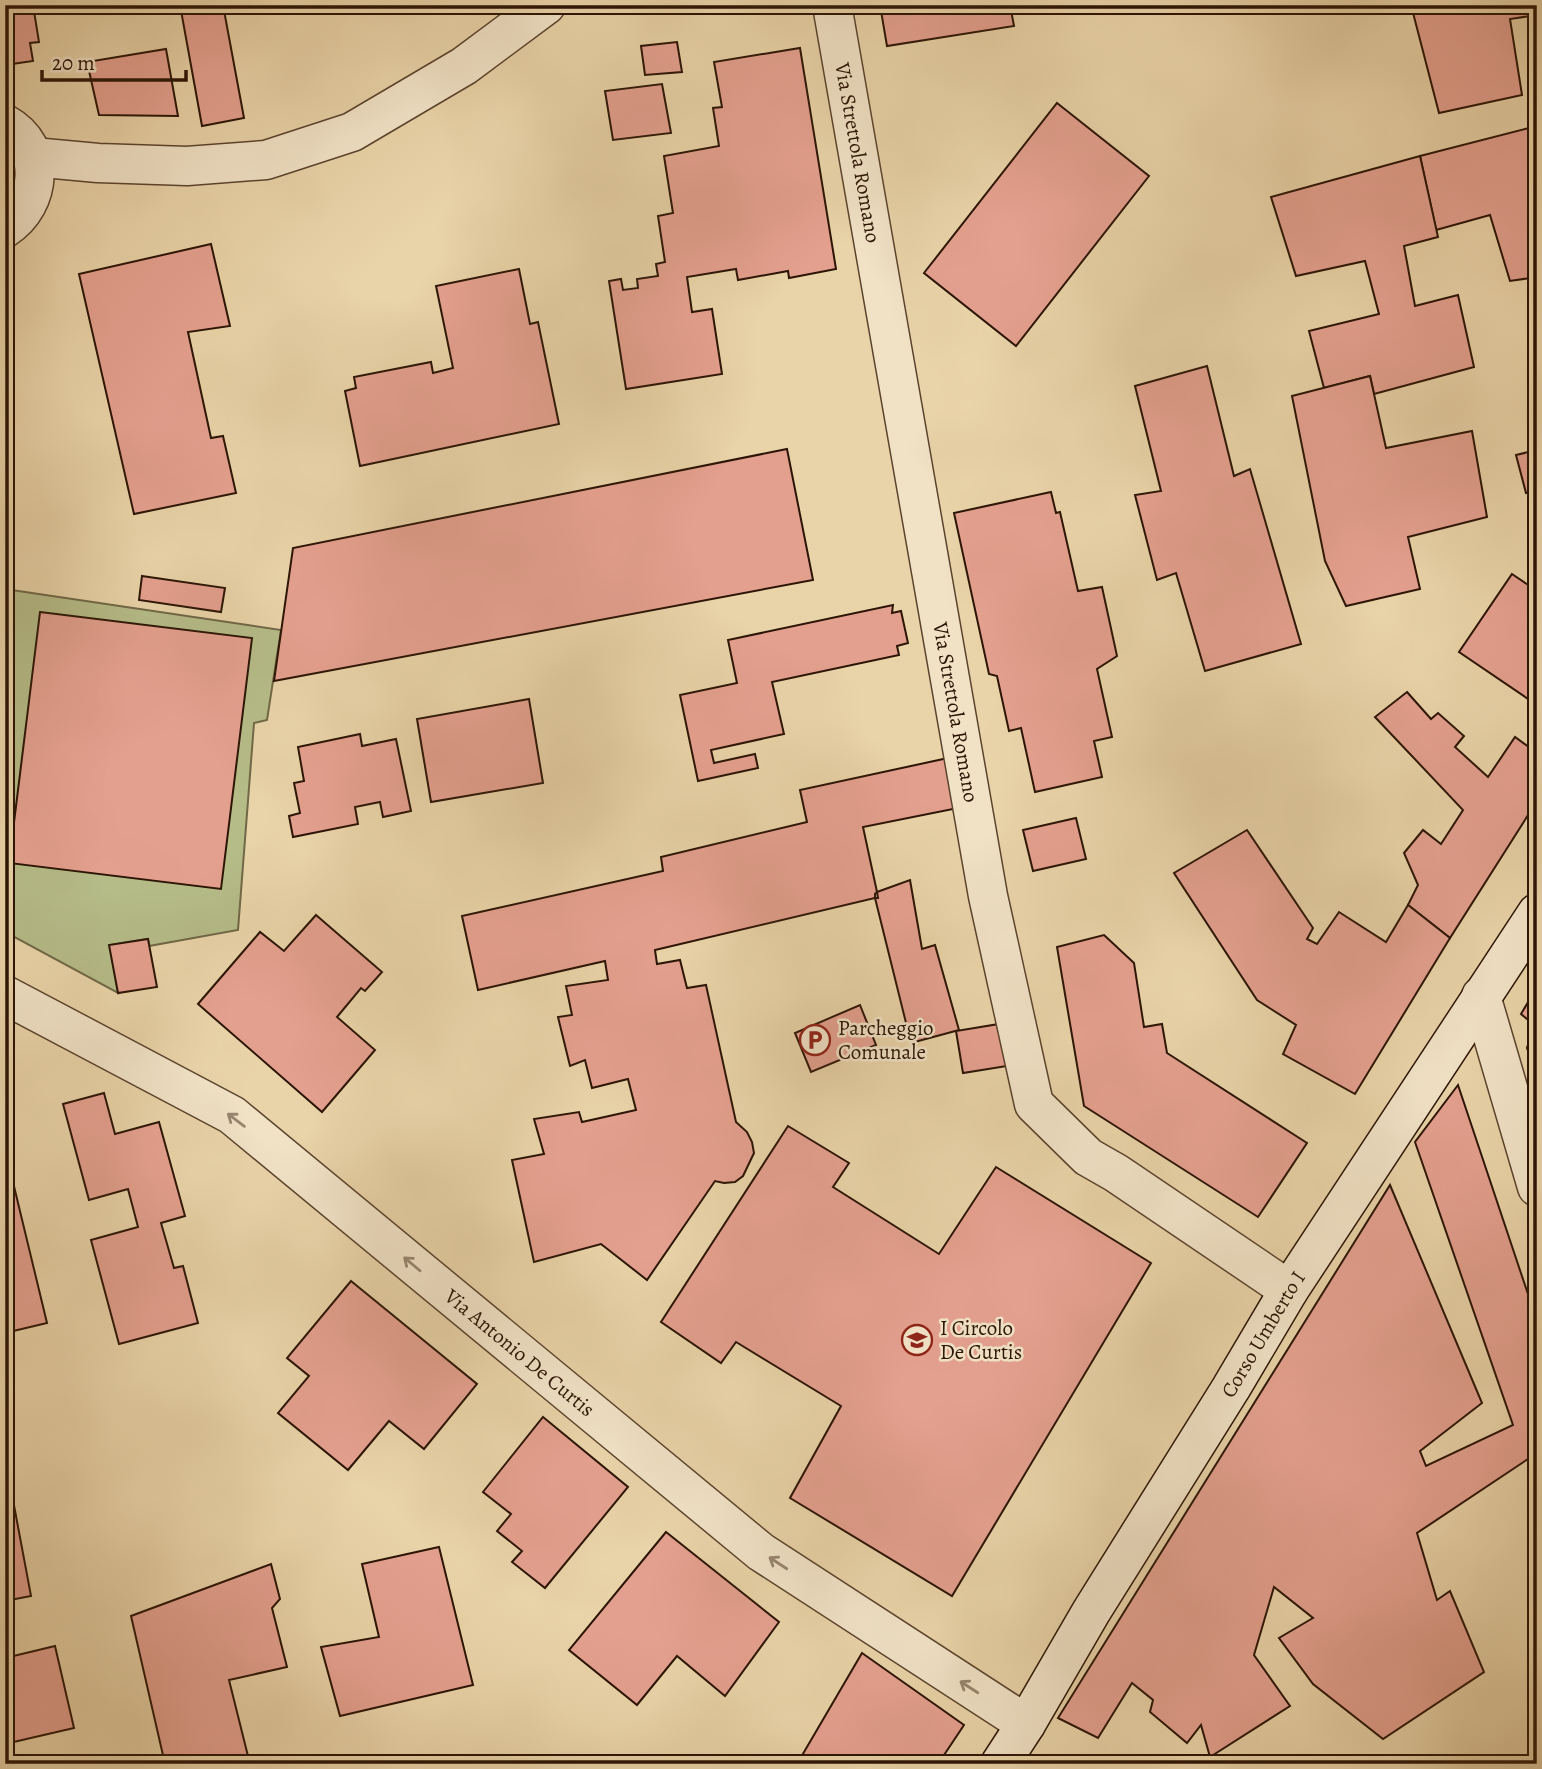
<svg xmlns="http://www.w3.org/2000/svg" width="1542" height="1769" font-family="Alegreya,serif">
	<rect width="100%" height="100%" fill="#e9d3a8"/>
	<filter id="stains"><feTurbulence type="fractalNoise" baseFrequency=".00286" numOctaves="4"/><feColorMatrix values="0 0 0 0 .2 0 0 0 0 .09 0 0 0 0 .02 0 0 0 .5 -.17"/></filter>
	<radialGradient id="worn" r=".72"><stop offset=".6" stop-color="#630" stop-opacity="0"/><stop offset="1" stop-color="#630" stop-opacity=".3"/></radialGradient>
	<!-- green -->
	<path fill="#b5bc88" stroke="#706846" stroke-width="2" d="M5 589 281 630 267 720 254 723 238 930 149 946 148 939 110 945 118 993 5 932Z"/>
	<!-- building -->
	<g fill="#e4a08f" stroke="#2c1505" stroke-width="2">
		<path d="M5 5H33L39 42 30 43 33 61 5 65Z"/>
		<path d="M180 5H223L244 118 202 126Z"/>
		<path d="M880 5H1010L1014 26 887 46Z"/>
		<path d="M1411 5H1537V15L1510 19 1522 95 1439 113Z"/>
		<path d="M677 42 682 72 645 75 641 46Z"/>
		<path d="M800 48 836 269 789 278 788 271 738 280 736 269 687 277 692 312 712 309 722 374 626 389 609 281 621 279 623 290 638 288 637 279 658 276 656 264 665 262 658 216 673 213 664 156 719 146 713 108 722 107 714 62Z"/>
		<path d="M166 49 178 116 99 115 87 62Z"/>
		<path d="M662 84 671 133 613 140 605 91Z"/>
		<path d="M1057 103 1149 176 1016 346 924 273Z"/>
		<path d="M1537 126V277L1510 281 1490 215 1436 230 1420 156Z"/>
		<path d="M1420 156 1438 237 1404 246 1415 306 1458 295 1474 367 1374 394 1370 376 1324 388 1309 331 1379 314 1365 261 1296 276 1271 197Z"/>
		<path d="M211 244 230 326 188 332 211 438 223 436 236 493 134 514 79 274Z"/>
		<path d="M519 269 530 324 538 322 559 424 360 466 345 391 356 388 354 377 431 362 433 373 453 368 436 286Z"/>
		<path d="M1207 366 1234 476 1250 469 1301 644 1205 671 1176 573 1157 580 1135 495 1161 491 1135 386Z"/>
		<path d="M1370 376 1386 448 1472 431 1487 517 1408 537 1420 589 1346 606 1325 561 1292 396Z"/>
		<path d="M787 449 813 580 274 681 293 548Z"/>
		<path d="M1537 450V491L1526 493 1516 455Z"/>
		<path d="M1051 492 1056 513 1060 512 1078 591 1102 587 1117 656 1097 669 1112 737 1094 741 1102 777 1035 792 1021 728 1009 731 997 676 989 674 954 513Z"/>
		<path d="M1512 574 1537 591V705L1459 652Z"/>
		<path d="M142 576 225 588 221 612 139 600Z"/>
		<path d="M893 605 892 613 901 611 908 643 897 646 899 655 772 682 784 734 711 750 714 763 755 754 758 768 698 781 680 695 737 683 728 640Z"/>
		<path d="M40 612 252 638 221 889 9 863Z"/>
		<path d="M1407 692 1431 719 1438 713 1464 736 1455 747 1488 777 1515 737 1537 753V801L1450 938 1408 905 1418 885 1404 853 1423 830 1441 844 1463 810 1375 717Z"/>
		<path d="M529 699 543 783 431 802 417 719Z"/>
		<path d="M360 734 362 746 396 739 411 811 383 817 380 802 355 807 358 824 293 837 289 816 300 813 294 783 304 781 298 747Z"/>
		<path d="M948 758 958 808 863 827 877 892 875 894V898L655 950 657 964 680 960 687 988 706 985 736 1122 747 1132 752 1142 754 1153 743 1176 735 1182 724 1183 715 1181 647 1280 601 1244 534 1262 512 1160 544 1154 534 1119 579 1112 582 1122 636 1110 628 1079 592 1088 585 1060 570 1066 558 1017 572 1015 566 986 608 980 605 961 478 990 462 916 663 871 661 857 807 822 800 790Z"/>
		<path d="M1076 818 1086 859 1033 871 1023 830Z"/>
		<path d="M1247 830 1313 928 1307 939 1317 944 1339 912 1386 942 1408 905 1450 938 1355 1094 1283 1054 1296 1025 1257 1000 1174 873Z"/>
		<path d="M910 880 922 949 935 945 959 1030 911 1043 875 898H878L877 892Z"/>
		<path d="M316 915 382 972 365 991 361 988 337 1017 375 1050 322 1112 198 1004 260 932 284 951Z"/>
		<path d="M1104 935 1134 963 1144 1027 1162 1024 1167 1053 1307 1143 1258 1217 1084 1106 1057 947Z"/>
		<path d="M148 939 157 987 118 993 109 945Z"/>
		<path d="M1537 987V1076L1527 1048 1534 1025 1521 1014Z"/>
		<path d="M860 1005 876 1045 811 1072 795 1033Z"/>
		<path d="M999 1024 1007 1066 963 1073 956 1031Z"/>
		<path d="M1458 1085 1537 1321V1453L1417 1533 1437 1600 1450 1591 1484 1672 1383 1739 1313 1684 1279 1638 1313 1618 1274 1587 1254 1655 1290 1706 1210 1757 1201 1725 1187 1743 1150 1712 1153 1700 1132 1683 1098 1738 1058 1718 1390 1185 1482 1403 1420 1451 1426 1466 1513 1425 1415 1142Z"/>
		<path d="M104 1093 115 1134 159 1122 185 1216 161 1223 174 1268 183 1266 198 1323 119 1344 91 1240 138 1227 128 1189 89 1200 63 1104Z"/>
		<path d="M788 1126 849 1163 833 1187 939 1254 996 1167 1151 1263 952 1596 790 1498 841 1406 736 1342 721 1363 661 1322Z"/>
		<path d="M5 1149 47 1323 5 1333Z"/>
		<path d="M351 1281 477 1384 424 1449 389 1421 348 1470 278 1413 309 1376 287 1358Z"/>
		<path d="M543 1417 628 1487 545 1588 512 1562 522 1551 497 1531 511 1514 483 1492Z"/>
		<path d="M10 1484 31 1596 5 1601V1485Z"/>
		<path d="M666 1532 779 1622 725 1696 677 1656 637 1705 569 1650Z"/>
		<path d="M439 1547 473 1685 340 1716 321 1647 379 1637 362 1564Z"/>
		<path d="M271 1564 280 1599 272 1608 287 1667 229 1680 250 1764H165L131 1616Z"/>
		<path d="M1537 1599V1627L1529 1601Z"/>
		<path d="M55 1646 74 1728 5 1744V1658Z"/>
		<path d="M862 1653 964 1725 938 1764H797Z"/>
		<path d="M1537 1718V1739L1531 1720Z"/>
		<path d="M1174 1757 1176 1764H1151Z"/>
	</g>
	<g fill="none" stroke-linecap="round" stroke-linejoin="round">
		<!-- street casing -->
		<g stroke="#5b442e" stroke-width="41">
			<g id="street">
				<path id="s1" d="M832 5 988 896 1034 1104 1088 1157 1116 1173 1289 1290"/>
				<path d="M5 124C47 147 42 204 5 228"/>
				<path d="M33 157 98 163 187 166 266 160 352 132 464 66 546 5"/>
				<path id="s2" d="M5 995 232 1115 761 1552 1026 1724"/>
				<path d="M1481 996 1537 1187"/>
			</g>
		</g>
		<!-- secondary casing -->
		<g stroke="#2c1505" stroke-width="41">
			<g id="secondary">
				<path id="s3" d="M1000 1764 1026 1724 1091 1612 1231 1388 1289 1290 1537 913"/>
			</g>
		</g>
		<!-- street -->
		<use href="#street" stroke="#f1e2c6" stroke-width="38"/>
		<!-- secondary -->
		<use href="#secondary" stroke="#f1e2c6" stroke-width="38"/>
	</g>
	<!-- one-way arrows -->
	<defs><path id="oneway-shaft" d="M-6 0H5M1.5-3L5.5 0L1.5 3" fill="none" stroke-width="1.6" stroke-linecap="round" stroke-linejoin="round" transform="scale(1.75)"/></defs>
	<g stroke="#98866f">
		<use href="#oneway-shaft" transform="translate(236 1120) rotate(-143)"/>
		<use href="#oneway-shaft" transform="translate(412 1264) rotate(-140)"/>
		<use href="#oneway-shaft" transform="translate(778 1563) rotate(-147)"/>
		<use href="#oneway-shaft" transform="translate(969 1687) rotate(-147)"/>
	</g>
	<!-- icons -->
	<defs>
		<g id="parking-ring" transform="scale(1.575)"><circle r="9.5" fill="#f1e2c6" stroke="#8f2418" stroke-width="1.5"/><path d="M-3.5-5.5H1a3.5 3.5 0 0 1 0 7H-1V5.5H-3.5ZM-1-3.4V-.6H.8a1.4 1.4 0 0 0 0-2.8Z" fill="#8f2418"/></g>
		<g id="school-ring" transform="scale(1.575)"><circle r="9.5" fill="#f1e2c6" stroke="#8f2418" stroke-width="1.5"/><path d="M0-5L7-2L0 1L-7-2ZM-4 1L0 2.5L4 1V4Q0 6-4 4Z" fill="#8f2418"/></g>
	</defs>
	<g fill-rule="evenodd">
		<use href="#parking-ring" x="815" y="1040"/>
		<use href="#school-ring" x="917" y="1340"/>
	</g>
	<g text-anchor="middle" stroke-width="5" stroke-linejoin="round" paint-order="stroke">
		<!-- street labels -->
		<g font-size="21" fill="#2c1505" stroke="#f1e2c6">
			<text dy="7" stroke="none"><textPath href="#s1" startOffset="150">Via Strettola Romano</textPath></text>
			<text dy="7" stroke="none"><textPath href="#s1" startOffset="718">Via Strettola Romano</textPath></text>
			<text dy="7" stroke="none"><textPath href="#s3" startOffset="504">Corso Umberto I</textPath></text>
			<text dy="7" stroke="none"><textPath href="#s2" startOffset="630">Via Antonio De Curtis</textPath></text>
		</g>
		<!-- poi labels -->
		<g font-size="21" fill="#2c1505" stroke="#f1e2c6" text-anchor="start">
			<text x="838" y="1035">Parcheggio<tspan x="838" dy="24">Comunale</tspan></text>
			<text x="940" y="1335">I Circolo<tspan x="940" dy="24">De Curtis</tspan></text>
		</g>
	</g>
	<!-- margin -->
	<rect width="1542" height="1769" fill="none" stroke="#e9d3a8" stroke-width="28"/>
	<rect x="7" y="7" width="1528" height="1755" fill="none" stroke="#2c1505" stroke-width="3.5"/>
	<rect x="14" y="14" width="1514" height="1741" fill="none" stroke="#2c1505" stroke-width="2"/>
	<!-- scale -->
	<path d="M42 70v10h144v-10" fill="none" stroke="#2c1505" stroke-width="3.5"/>
	<text x="52" y="70" font-size="21" fill="#2c1505" stroke="#f1e2c6" stroke-width="5" paint-order="stroke">20 m</text>
	<rect width="100%" height="100%" filter="url(#stains)"/>
	<rect width="100%" height="100%" fill="url(#worn)"/>
</svg>
